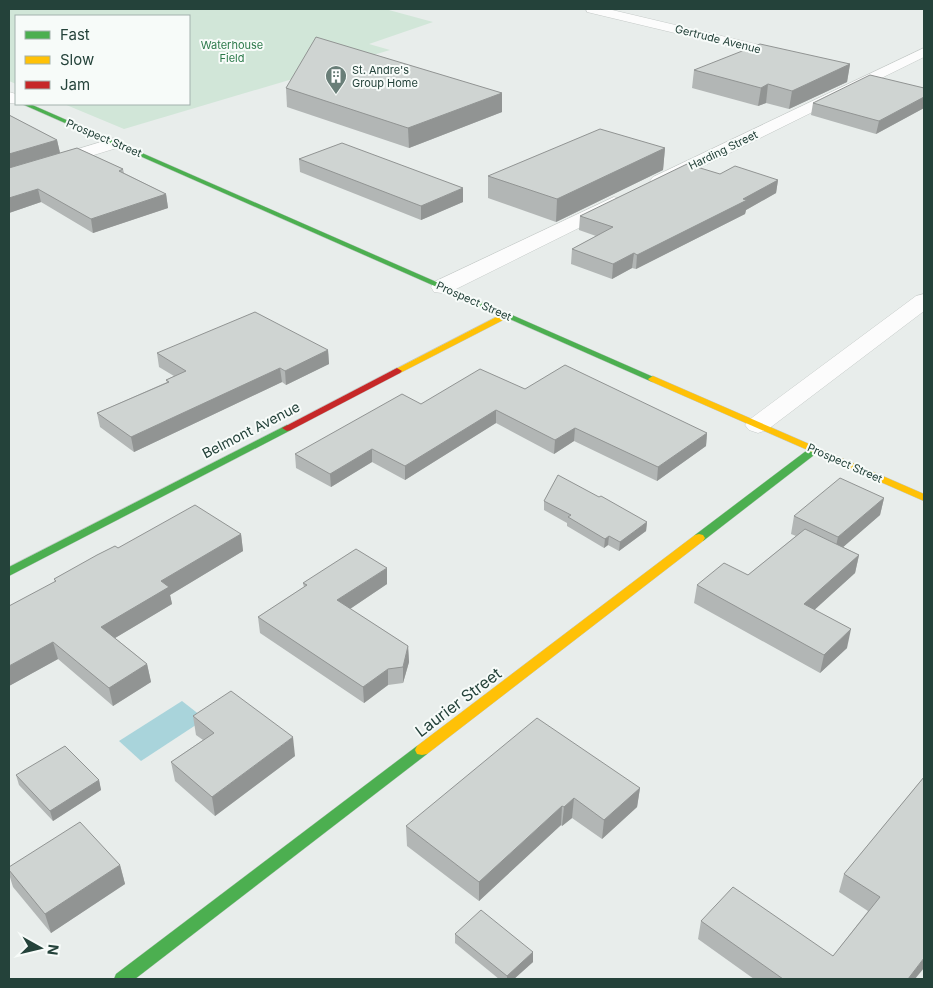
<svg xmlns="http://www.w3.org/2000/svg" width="933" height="988" font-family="Inter,sans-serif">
	<rect width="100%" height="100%" fill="#e8edeb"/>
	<!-- green -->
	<path fill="#d1e6d8" d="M9 9H385L433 22 369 44 390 50 124 129 64 104H189V16H16V84L9 81Z"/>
	<!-- water -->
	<path fill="#a9d4db" d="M182 701 205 719 141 761 119 741Z"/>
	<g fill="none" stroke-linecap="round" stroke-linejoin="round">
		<!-- street casing -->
		<g stroke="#c5cac8" stroke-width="1">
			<g id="street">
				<path d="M586 9H608L793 53 795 56 793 59 788 60 587 12Z"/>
				<path d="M924 48V57L665 185 659 186 653 185 650 181 653 177Z"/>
				<path d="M9 92 16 94V104H20L9 103Z"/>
				<path d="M114 138 120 139 123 143 120 147 9 181V170Z"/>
				<path d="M614 197 621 199 623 203 621 207 450 292 442 293 434 292 431 287 434 282Z"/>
				<path d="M924 294V311L767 430 758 433 749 430 745 425 749 420 916 296Z"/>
			</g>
		</g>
		<!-- fast casing -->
		<g stroke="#c3cbc8" stroke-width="1">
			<g id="fast">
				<path d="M22 104H30L658 379 653 382 650 381Z"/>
				<path d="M287 425 292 428 291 430 9 576V567Z"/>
				<path d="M814 447 819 450 818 452 703 541H695L693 538 695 535 810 448Z"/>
				<path d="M422 745 427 746 429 750 427 754 135 979H114L116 974 417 746Z"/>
			</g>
		</g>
		<!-- slow casing -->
		<g stroke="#c3cbc8" stroke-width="1">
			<g id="slow">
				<path d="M506 312 509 313V317L400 373 397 374 392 371Z"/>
				<path d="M653 376 924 494V501L650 381 648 379Z"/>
				<path d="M699 534 703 535 705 538 703 541 427 754 422 755 417 754 415 750 417 746 695 535Z"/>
			</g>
		</g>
		<!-- jam casing -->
		<g stroke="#c3cbc8" stroke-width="1">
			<path id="jam" d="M397 368 402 371 400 373 291 430 287 431 282 428Z"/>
		</g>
		<!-- street -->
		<use href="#street" fill="#fcfcfc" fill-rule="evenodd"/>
		<!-- fast -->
		<use href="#fast" fill="#4caf50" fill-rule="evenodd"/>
		<!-- slow -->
		<use href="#slow" fill="#ffc107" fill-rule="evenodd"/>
		<!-- jam -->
		<use href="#jam" fill="#c62828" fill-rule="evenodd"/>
	</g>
	<!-- wall -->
	<g fill="#b2b6b5">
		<path d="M850 64 847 82 789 109 766 103 758 106 692 88 694 70Z"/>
		<path d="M286 88 502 93V112L409 148 287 107Z"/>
		<path d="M924 88V108L876 134 811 115 813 103Z"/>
		<path d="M9 115 57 140 60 153 23 164 77 148 123 169 124 173 166 194 168 208 93 233 41 202 9 213Z"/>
		<path d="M665 148 663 170 556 222 488 198V176Z"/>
		<path d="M299 159 463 202 421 220 300 172Z"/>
		<path d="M720 174 778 180 776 193 746 210 745 214 636 269 632 268 612 279 571 264 572 249 596 236 579 230 580 216Z"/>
		<path d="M328 350 329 364 286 385 282 382 134 452 100 427 97 413 167 382 166 380 174 376 159 367 157 353Z"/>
		<path d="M525 389 707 433 706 446 657 481 574 441 554 454 496 423 405 480 372 462 331 487 296 468 295 454 421 404Z"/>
		<path d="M884 498 880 515 843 547 859 555 855 573 814 610 847 648 820 673 694 603 697 585 748 575 796 536 791 534 794 516Z"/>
		<path d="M544 501 647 522 646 531 619 551 608 545 604 548 567 526V523L544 510Z"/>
		<path d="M241 534 243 551 170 595 172 604 115 638 147 664 151 682 113 706 58 659 9 686 55 582 54 579 118 548Z"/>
		<path d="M303 583 387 584 350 609 408 646 409 662 403 683 388 685 364 703 260 633 258 617 304 587Z"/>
		<path d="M193 716 295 756 215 816 175 781 171 762 203 740 196 735Z"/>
		<path d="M16 775 99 780 101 790 53 821 19 785Z"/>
		<path d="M924 777 915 979H754L698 939 701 921 833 956 868 911 839 892 844 874Z"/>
		<path d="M640 788 637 807 602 839 572 818 562 826 561 825 479 901 407 846 406 826Z"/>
		<path d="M120 865 125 884 51 933 13 887 9 874V867Z"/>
		<path d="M455 934 533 952V962L514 979H499L455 943Z"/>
	</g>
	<!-- shaded-wall -->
	<g fill="#919493">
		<path d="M850 64 847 82 789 109 792 91Z"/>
		<path d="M768 84 766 103 758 106 761 88Z"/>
		<path d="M502 93V112L409 148 408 128Z"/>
		<path d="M924 97V108L876 134 879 121Z"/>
		<path d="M57 140 60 153 9 168V154Z"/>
		<path d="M665 148 663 170 556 222 557 199Z"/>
		<path d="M778 180 776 193 746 210 745 214 636 269 637 255Z"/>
		<path d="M463 188V202L421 220V206Z"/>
		<path d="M38 189 41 202 9 213V198Z"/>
		<path d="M166 194 168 208 93 233 91 219Z"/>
		<path d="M634 253 632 268 612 279 613 264Z"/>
		<path d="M328 350 329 364 286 385 285 371Z"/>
		<path d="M280 368 282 382 134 452 131 437Z"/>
		<path d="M496 410V423L405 480V466Z"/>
		<path d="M575 428 574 441 554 454 555 440Z"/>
		<path d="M707 433 706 446 657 481 658 467Z"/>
		<path d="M372 449V462L331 487 330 474Z"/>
		<path d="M884 498 880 515 834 555 838 537Z"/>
		<path d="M647 522 646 531 619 551 620 542Z"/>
		<path d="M241 534 243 551 170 595 172 604 105 644 101 627 161 581Z"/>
		<path d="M609 536 608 545 604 548 605 539Z"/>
		<path d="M859 555 855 573 800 623 804 604Z"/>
		<path d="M387 568V584L338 617 337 600Z"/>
		<path d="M851 629 847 648 820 673 824 655Z"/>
		<path d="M53 642 58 659 9 686V666Z"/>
		<path d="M408 646 409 662 403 683V667Z"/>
		<path d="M147 664 151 682 113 706 109 688Z"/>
		<path d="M388 669V685L364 703 363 687Z"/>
		<path d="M293 737 295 756 215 816 212 797Z"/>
		<path d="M99 780 101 790 53 821 50 811Z"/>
		<path d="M640 788 637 807 602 839 604 820Z"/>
		<path d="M574 798 572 818 562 826 564 807Z"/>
		<path d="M562 806 561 825 479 901V882Z"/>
		<path d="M120 865 125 884 51 933 45 914Z"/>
		<path d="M533 952V962L514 979H507V976Z"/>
		<path d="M924 958V968L915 979H908Z"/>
	</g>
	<!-- building -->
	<g fill="#cfd4d2" stroke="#919493">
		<path d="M316 37 502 93 408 128 286 88Z"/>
		<path d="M760 44 850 64 792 91 768 84 761 88 694 70Z"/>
		<path d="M870 75 924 88V97L879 121 813 103Z"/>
		<path d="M9 115 57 140 9 154Z"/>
		<path d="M600 129 665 148 557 199 488 176Z"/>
		<path d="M342 143 463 188 421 206 299 159Z"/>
		<path d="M77 148 123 169 119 171 166 194 91 219 38 189 9 198V168Z"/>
		<path d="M687 164 720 174 735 166 778 180 743 199 747 200 637 255 634 253 613 264 572 249 613 227 580 216Z"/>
		<path d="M255 312 328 350 285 371 280 368 131 437 97 413 169 382 166 380 186 371 157 353Z"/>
		<path d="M565 365 707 433 658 467 575 428 555 440 496 410 405 466 372 449 330 474 295 454 402 394 421 404 480 369 525 389Z"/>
		<path d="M558 475 599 497 601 496 647 522 620 542 609 536 605 539 568 517 571 515 544 501Z"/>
		<path d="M840 478 884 498 838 537 794 516Z"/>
		<path d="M195 505 241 534 161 581 169 587 101 627 147 664 109 688 53 642 9 666V606L56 581 54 579 97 555 115 546 118 548Z"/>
		<path d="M805 529 859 555 804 604 851 629 824 655 697 585 724 563 748 575Z"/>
		<path d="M356 549 387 568 337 600 408 646 403 667 388 669 363 687 258 617 307 585 303 583Z"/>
		<path d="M231 691 293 737 212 797 171 762 214 733 193 716Z"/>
		<path d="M537 718 640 788 604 820 574 798 564 807 562 806 479 882 406 826Z"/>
		<path d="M65 746 99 780 50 811 16 775Z"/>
		<path d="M924 777V958L908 979H783L701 921 733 887 833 956 880 897 844 874Z"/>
		<path d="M80 822 120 865 45 914 9 870V867Z"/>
		<path d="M481 910 533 952 507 976 455 934Z"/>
	</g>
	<!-- icons -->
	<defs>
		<g id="building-pin" transform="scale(1.125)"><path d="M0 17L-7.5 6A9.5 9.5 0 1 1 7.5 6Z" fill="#697e78" stroke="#f7fbf9"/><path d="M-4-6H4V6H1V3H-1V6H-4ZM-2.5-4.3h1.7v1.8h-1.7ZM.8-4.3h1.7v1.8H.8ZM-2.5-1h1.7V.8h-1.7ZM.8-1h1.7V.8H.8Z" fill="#fff"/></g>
	</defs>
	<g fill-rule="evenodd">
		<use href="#building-pin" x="336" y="76"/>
	</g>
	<g text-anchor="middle" stroke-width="4" stroke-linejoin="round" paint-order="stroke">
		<!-- far-street labels -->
		<g font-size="11" fill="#24423a" stroke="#f7fbf9">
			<text transform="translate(718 39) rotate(14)" y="4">Gertrude Avenue</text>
			<text transform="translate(104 138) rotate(23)" y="4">Prospect Street</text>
			<text transform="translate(723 150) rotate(-26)" y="4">Harding Street</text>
			<text transform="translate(474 301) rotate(24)" y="4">Prospect Street</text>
			<text transform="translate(845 463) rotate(24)" y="4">Prospect Street</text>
		</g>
		<!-- far-park labels -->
		<g font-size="11" fill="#2d7a4b" stroke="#f7fbf9">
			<text x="232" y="49">Waterhouse<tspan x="232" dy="13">Field</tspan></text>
		</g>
		<!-- far-poi labels -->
		<g font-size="11" fill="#24423a" stroke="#f7fbf9" text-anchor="start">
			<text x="352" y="74">St. Andre's<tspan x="352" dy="13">Group Home</tspan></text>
		</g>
		<!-- street labels -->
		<g font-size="14" fill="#24423a" stroke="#f7fbf9">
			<text transform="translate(251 430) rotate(-27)" y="5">Belmont Avenue</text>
		</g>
		<!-- near-street labels -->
		<g font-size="16" fill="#24423a" stroke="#f7fbf9">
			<text transform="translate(458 702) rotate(-37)" y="6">Laurier Street</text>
		</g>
	</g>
	<!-- border -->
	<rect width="933" height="988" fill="none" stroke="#24423a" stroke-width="20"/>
	<!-- legend -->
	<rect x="15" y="15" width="175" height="90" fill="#f7fbf9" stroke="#a3b1ad"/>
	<rect x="25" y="31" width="25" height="8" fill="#4caf50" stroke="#a3b1ad"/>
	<text x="60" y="40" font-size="15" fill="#24423a">Fast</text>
	<rect x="25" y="56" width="25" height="8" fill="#ffc107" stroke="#a3b1ad"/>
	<text x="60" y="65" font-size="15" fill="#24423a">Slow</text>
	<rect x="25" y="81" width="25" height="8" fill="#c62828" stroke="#a3b1ad"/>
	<text x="60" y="90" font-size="15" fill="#24423a">Jam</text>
	<!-- north arrow -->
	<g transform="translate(40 948) rotate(98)" stroke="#f7fbf9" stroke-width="4" paint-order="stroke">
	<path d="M0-4L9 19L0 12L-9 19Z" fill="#24423a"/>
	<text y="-8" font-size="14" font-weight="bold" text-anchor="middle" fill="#24423a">N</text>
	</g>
</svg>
